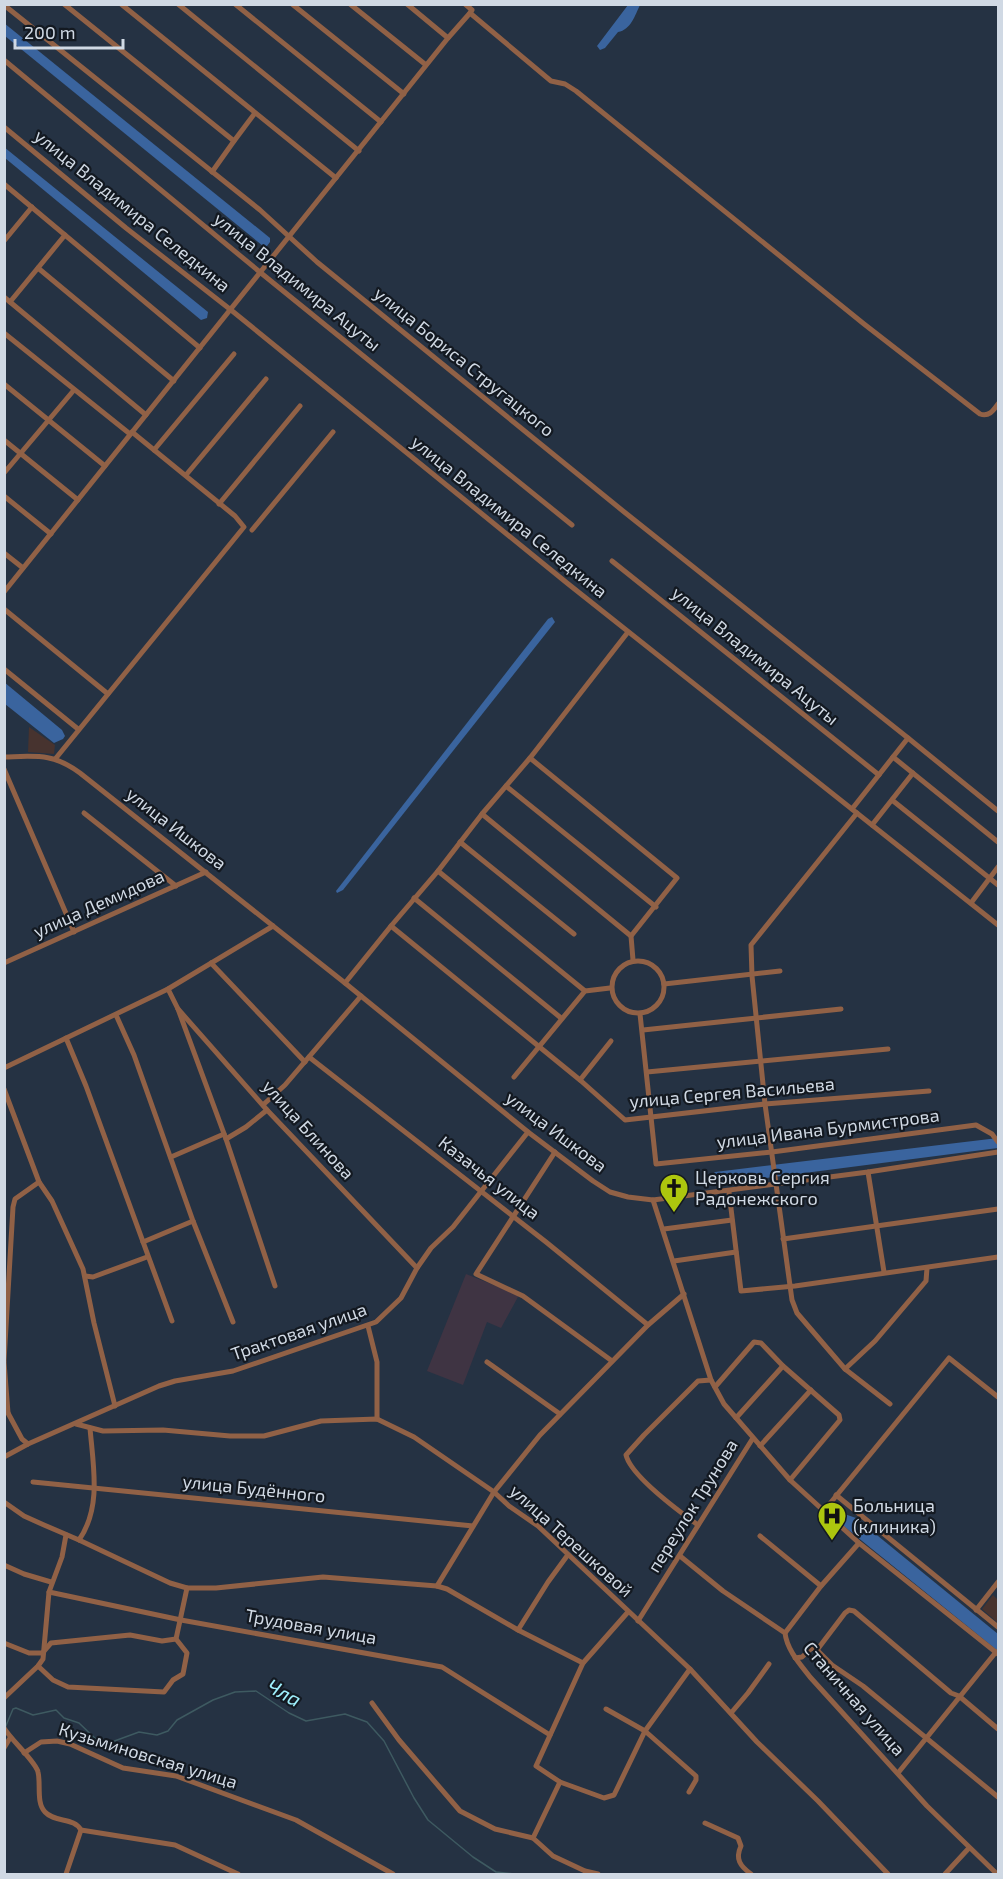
<svg xmlns="http://www.w3.org/2000/svg" width="1003" height="1879" font-family="'Exo 2',sans-serif">
	<rect width="100%" height="100%" fill="#253243"/>
	<!-- commercial -->
	<g fill="#47332f">
		<path d="M29 727 55 745 54 754 28 752Z"/>
		<path d="M993 1595 998 1600V1623L982 1609Z"/>
	</g>
	<!-- industrial -->
	<path fill="#3f3443" d="M466 1274 519 1295 501 1328 487 1322 463 1385 427 1371Z"/>
	<!-- forest -->
	<g fill="#3a649e">
		<path d="M628 5H640C635 15 631 30 618 32L605 48 600 50 597 46Z"/>
		<path d="M4 23 270 238V242L267 246H263L5 36Z"/>
		<path d="M4 147 208 312 207 318 201 320 5 158Z"/>
		<path d="M552 617 555 622 343 890 337 893 336 891 548 619Z"/>
		<path d="M4 682 62 730 65 736 63 739 54 743 5 704Z"/>
		<path d="M998 1138V1148L720 1184H716L712 1175 715 1172Z"/>
		<path d="M833 1510 856 1518 998 1634V1651L830 1515Z"/>
	</g>
	<g fill="none" stroke-linecap="round" stroke-linejoin="round">
		<!-- stream -->
		<path stroke="#3e5a61" stroke-width="1.5" d="M5 1728 13 1709 16 1708 33 1715 56 1710 64 1718 79 1723 99 1742 109 1743 139 1732 157 1735 168 1731 177 1720 213 1700 235 1692 256 1691 289 1713 306 1721 345 1714 367 1722 384 1741 414 1798 428 1820 473 1857 496 1872 514 1874"/>
		<!-- minor -->
		<g stroke="#916146" stroke-width="5">
			<path d="M64 4 234 141 212 172"/>
			<path d="M121 4 336 178"/>
			<path d="M178 4 359 151"/>
			<path d="M235 4 381 122"/>
			<path d="M292 4 404 94"/>
			<path d="M350 4 426 65"/>
			<path d="M407 4 448 38"/>
			<path d="M4 5 260 210 317 262 623 511 908 738 852 809"/>
			<path d="M470 13 551 81 565 84 576 91 864 324 980 414C989 417 993 411 998 404"/>
			<path d="M4 60 261 273 572 525"/>
			<path d="M4 127 126 228 231 310 567 583 998 925"/>
			<path d="M234 141 255 113"/>
			<path d="M4 184 200 348"/>
			<path d="M4 241 32 207"/>
			<path d="M38 268 174 381"/>
			<path d="M4 297 146 415"/>
			<path d="M10 302 65 235"/>
			<path d="M4 333 130 434"/>
			<path d="M4 384 105 466"/>
			<path d="M4 440 78 500"/>
			<path d="M154 450 234 354"/>
			<path d="M4 473 74 390"/>
			<path d="M186 475 266 379"/>
			<path d="M4 496 51 534"/>
			<path d="M219 504 300 406"/>
			<path d="M252 530 333 432"/>
			<path d="M4 553 23 568"/>
			<path d="M612 561 879 775"/>
			<path d="M4 592 448 38 470 13 472 10 465 4"/>
			<path d="M4 609 108 694"/>
			<path d="M4 669 78 729"/>
			<path d="M908 738 998 811"/>
			<path d="M4 757C37 756 53 753 80 773L345 983 528 1132 593 1181 610 1192 628 1197 653 1200 868 1172 998 1152"/>
			<path d="M893 757 998 842"/>
			<path d="M56 758 244 527 235 516 132 432"/>
			<path d="M530 758 677 878 631 936 633 960"/>
			<path d="M4 769 74 932"/>
			<path d="M506 786 656 907"/>
			<path d="M892 800 998 885"/>
			<path d="M84 813 176 886"/>
			<path d="M857 813 751 945 752 976 765 1104 792 1300 797 1313 845 1369 890 1404"/>
			<path d="M482 814 631 936"/>
			<path d="M872 825 913 773"/>
			<path d="M460 842 574 934"/>
			<path d="M438 871 585 991"/>
			<path d="M414 898 561 1018"/>
			<path d="M971 903 998 867"/>
			<path d="M391 926 580 1080 625 1120 765 1104 929 1091"/>
			<circle cx="638" cy="987" r="26"/>
			<path d="M4 963 206 872"/>
			<path d="M211 963 305 1062"/>
			<path d="M345 983 391 926 438 871 482 814 530 758 628 632"/>
			<path d="M664 984 780 971"/>
			<path d="M168 989 178 1009 226 1139 275 1286"/>
			<path d="M178 1009 267 1110 417 1268"/>
			<path d="M640 1014 656 1164 772 1152 976 1125 992 1134 998 1142"/>
			<path d="M116 1015 134 1055 193 1221 233 1322"/>
			<path d="M643 1030 841 1009"/>
			<path d="M66 1038 86 1086 172 1321"/>
			<path d="M309 1057 546 1242 648 1325"/>
			<path d="M4 1068 168 989 273 926"/>
			<path d="M647 1072 888 1049"/>
			<path d="M514 1077 585 991 610 988"/>
			<path d="M580 1080 611 1041"/>
			<path d="M4 1089 39 1182 52 1201 83 1269 94 1323 115 1406"/>
			<path d="M264 1104 285 1085 361 996"/>
			<path d="M226 1139 246 1127 267 1110"/>
			<path d="M555 1152 476 1274 523 1296 612 1361"/>
			<path d="M171 1157 224 1134"/>
			<path d="M868 1172 884 1272"/>
			<path d="M729 1192 741 1291 795 1286 998 1257"/>
			<path d="M653 1200 711 1380 724 1404 790 1480 859 1543 998 1654"/>
			<path d="M664 1229 732 1220"/>
			<path d="M783 1239 998 1209"/>
			<path d="M143 1242 193 1221"/>
			<path d="M674 1261 736 1252"/>
			<path d="M85 1276 93 1277 147 1257"/>
			<path d="M368 1326 377 1362V1419"/>
			<path d="M4 1361 13 1207 15 1199 39 1182"/>
			<path d="M4 1362 8 1413"/>
			<path d="M487 1362 560 1414"/>
			<path d="M845 1369 875 1341 926 1281 927 1268"/>
			<path d="M715 1387 754 1342 761 1343 783 1366 839 1415 840 1420 790 1480"/>
			<path d="M4 1411 8 1413 22 1439 28 1444"/>
			<path d="M736 1418 783 1366"/>
			<path d="M76 1424 103 1431 163 1430 230 1436H264L321 1421 377 1419 414 1437 494 1492 509 1506 538 1526 690 1669 757 1742 818 1801 888 1874"/>
			<path d="M760 1446 811 1390"/>
			<path d="M4 1457 28 1444 159 1386 175 1381 233 1371 376 1322 401 1298 417 1268 431 1248 453 1227 528 1132"/>
			<path d="M33 1482 473 1526"/>
			<path d="M836 1495 998 1627"/>
			<path d="M4 1502 24 1516 44 1525 79 1540 170 1583 187 1588H216L323 1577 437 1586 447 1589 518 1630 583 1663"/>
			<path d="M823 1512 949 1358 998 1397"/>
			<path d="M698 1525C680 1512 631 1476 626 1455L644 1435 698 1381 711 1380"/>
			<path d="M760 1536 821 1586"/>
			<path d="M79 1540C102 1507 93 1465 90 1428"/>
			<path d="M680 1556 723 1591 785 1633C787 1650 800 1664 810 1677L927 1806 997 1874"/>
			<path d="M4 1565 24 1574 51 1582"/>
			<path d="M437 1586 494 1492 540 1435 648 1325 684 1294"/>
			<path d="M49 1592 181 1620 442 1667 550 1735"/>
			<path d="M976 1610 998 1582"/>
			<path d="M628 1612 583 1663 536 1766 560 1782 604 1798 614 1795 645 1731 690 1669"/>
			<path d="M638 1621 753 1438"/>
			<path d="M518 1630 548 1582 567 1556"/>
			<path d="M785 1633 821 1586 859 1543"/>
			<path d="M4 1643 29 1653H43"/>
			<path d="M817 1650 832 1665 863 1686 998 1797"/>
			<path d="M44 1651 51 1643 130 1635 162 1641 176 1639"/>
			<path d="M795 1658 802 1657 812 1648 817 1650 845 1613 849 1610 854 1611 951 1693 959 1696 998 1729"/>
			<path d="M38 1666 53 1680 68 1687 164 1692 173 1680 183 1674 187 1653 176 1639 187 1588"/>
			<path d="M4 1698 38 1666 43 1659 49 1592 62 1557 66 1535"/>
			<path d="M372 1703 399 1740 460 1811 495 1829 533 1838 553 1856 585 1871 598 1874"/>
			<path d="M606 1709 645 1731 696 1776V1780L689 1792"/>
			<path d="M731 1713 748 1693 769 1664"/>
			<path d="M4 1728C12 1741 36 1762 38 1772 41 1784 36 1803 45 1812 55 1823 74 1817 81 1830L66 1874"/>
			<path d="M4 1748 10 1738"/>
			<path d="M24 1753 41 1742 57 1741 70 1744 123 1768 176 1776 296 1820 393 1874"/>
			<path d="M898 1773 996 1652"/>
			<path d="M705 1823 738 1838 741 1846C735 1859 740 1866 751 1874"/>
			<path d="M81 1830 175 1845 238 1874"/>
			<path d="M533 1838 560 1782"/>
			<path d="M945 1874 969 1848"/>
		</g>
	</g>
	<!-- icons -->
	<defs>
		<g id="church-pin" transform="scale(1.5)"><path d="M0 17L-7.5 6A9.5 9.5 0 1 1 7.5 6Z" fill="#adc60e" stroke="#131921"/><path d="M-1.2-6h2.4v3.5h3.3v2.4h-3.3V6h-2.4V-.1h-3.3v-2.4h3.3Z" fill="#111"/></g>
		<g id="hospital-pin" transform="scale(1.5)"><path d="M0 17L-7.5 6A9.5 9.5 0 1 1 7.5 6Z" fill="#adc60e" stroke="#131921"/><path d="M-5-5h3v3.5h4V-5h3V5h-3V1.5h-4V5h-3Z" fill="#111"/></g>
	</defs>
	<g fill-rule="evenodd">
		<use href="#church-pin" x="674" y="1188"/>
		<use href="#hospital-pin" x="832" y="1516"/>
	</g>
	<g text-anchor="middle" stroke-width="4.5" stroke-linejoin="round" paint-order="stroke">
		<!-- street labels -->
		<g font-size="18" fill="#d0d9e4" stroke="#131921">
			<text transform="translate(132 211) rotate(39)" y="6">улица Владимира Селедкина</text>
			<text transform="translate(297 282) rotate(39)" y="6">улица Владимира Ацуты</text>
			<text transform="translate(464 362) rotate(39)" y="6">улица Бориса Стругацкого</text>
			<text transform="translate(509 517) rotate(39)" y="6">улица Владимира Селедкина</text>
			<text transform="translate(755 656) rotate(39)" y="6">улица Владимира Ацуты</text>
			<text transform="translate(176 829) rotate(38)" y="6">улица Ишкова</text>
			<text transform="translate(99 904) rotate(-24)" y="6">улица Демидова</text>
			<text transform="translate(732 1093) rotate(-5)" y="6">улица Сергея Васильева</text>
			<text transform="translate(828 1129) rotate(-7)" y="6">улица Ивана Бурмистрова</text>
			<text transform="translate(308 1130) rotate(48)" y="6">улица Блинова</text>
			<text transform="translate(556 1132) rotate(37)" y="6">улица Ишкова</text>
			<text transform="translate(489 1178) rotate(38)" y="6">Казачья улица</text>
			<text transform="translate(299 1332) rotate(-19)" y="6">Трактовая улица</text>
			<text transform="translate(254 1489) rotate(6)" y="6">улица Будённого</text>
			<text transform="translate(693 1506) rotate(-58)" y="6">переулок Трунова</text>
			<text transform="translate(571 1541) rotate(42)" y="6">улица Терешковой</text>
			<text transform="translate(311 1627) rotate(10)" y="6">Трудовая улица</text>
			<text transform="translate(854 1699) rotate(49)" y="6">Станичная улица</text>
			<text transform="translate(148 1756) rotate(17)" y="6">Кузьминовская улица</text>
		</g>
		<!-- poi labels -->
		<g font-size="18" fill="#d0d9e4" stroke="#131921" text-anchor="start">
			<text x="695" y="1184">Церковь Сергия<tspan x="695" dy="21">Радонежского</tspan></text>
			<text x="853" y="1512">Больница<tspan x="853" dy="21">(клиника)</tspan></text>
		</g>
		<!-- water labels -->
		<g font-size="20" font-style="italic" fill="#9eeffc" stroke="#131921">
			<text transform="translate(284 1693) rotate(29)" y="7">Чла</text>
		</g>
	</g>
	<!-- border -->
	<rect width="1003" height="1879" fill="none" stroke="#d0d9e4" stroke-width="12"/>
	<!-- scale -->
	<path d="M15 39v9h108v-9" fill="none" stroke="#d0d9e4" stroke-width="3"/>
	<text x="24" y="39" font-size="18" fill="#d0d9e4" stroke="#131921" stroke-width="4.5" paint-order="stroke">200 m</text>
</svg>
